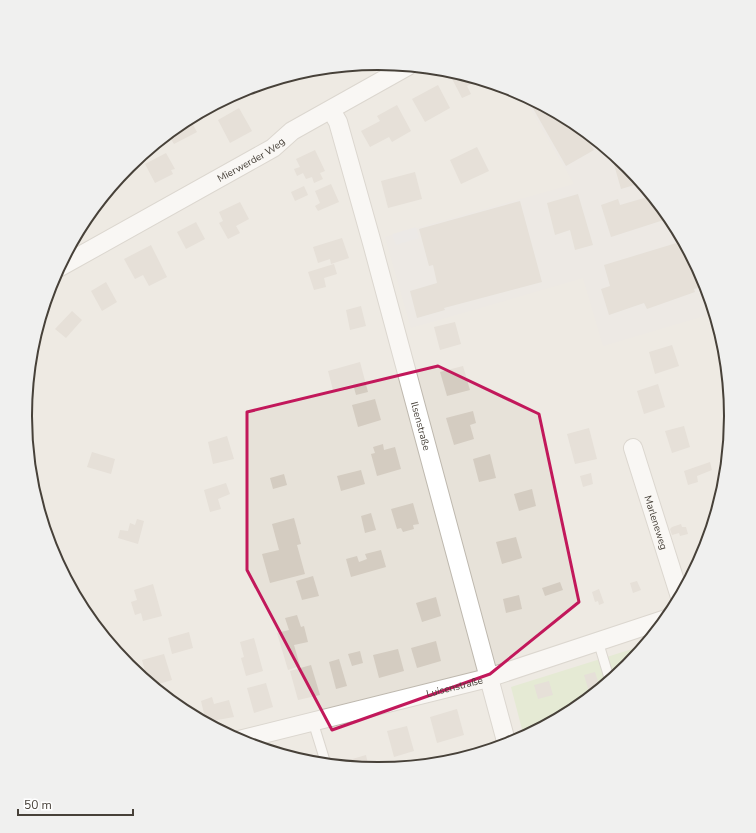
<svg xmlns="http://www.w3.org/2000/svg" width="756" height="833" font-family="'Nunito Sans',sans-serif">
	<rect width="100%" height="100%" fill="#f4f0eb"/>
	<!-- residential -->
	<circle fill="#e7e2d9" cx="378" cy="417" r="352"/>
	<!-- industrial -->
	<path fill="#e4e0dc" d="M523 96 574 123 628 167 672 221 704 282 714 313 603 346 583 278 411 328 385 237 574 184Z"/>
	<!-- green -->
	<path fill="#d2e3b8" d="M645 645 627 666 574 710 524 737 511 687Z"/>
	<!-- parking -->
	<path fill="#e3e1df" d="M416 227 419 238 396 245 392 234Z"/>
	<!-- building -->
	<g fill="#d4ccc1">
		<path d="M448 71 478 80 467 86 471 94 462 98Z"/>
		<path d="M438 85 450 108 425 122 412 99Z"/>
		<path d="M527 98 574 123 581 129 594 150 566 166Z"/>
		<path d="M397 105 411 131 392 142 389 137 370 147 361 131 380 121 377 116Z"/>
		<path d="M239 108 252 131 230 143 218 120Z"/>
		<path d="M194 117 195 119 191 121 197 132 174 144 168 134 182 123Z"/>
		<path d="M477 147 489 171 461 184 450 160Z"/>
		<path d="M315 150 325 171 320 173 323 179 314 183 312 177 306 179 303 173 297 176 294 169 300 167 296 159Z"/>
		<path d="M166 153 175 169 171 170 173 174 155 183 145 164Z"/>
		<path d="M618 159 628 167 641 183 621 189 613 161Z"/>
		<path d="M415 172 422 199 388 208 381 181Z"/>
		<path d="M331 184 339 202 318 211 315 206 320 203 315 191Z"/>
		<path d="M304 186 308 195 295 201 291 192Z"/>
		<path d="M578 194 593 245 575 250 570 230 555 235 547 203Z"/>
		<path d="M651 196 670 218 611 237 601 205 618 199 620 205Z"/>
		<path d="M520 201 542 282 444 308 445 310 417 318 410 291 437 283 433 265 429 266 419 229Z"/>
		<path d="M240 202 249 219 236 226 240 233 228 239 219 223 223 221 219 212Z"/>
		<path d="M196 222 205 239 186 249 177 232Z"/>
		<path d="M342 238 349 258 331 264 330 259 318 263 313 247Z"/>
		<path d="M683 241 706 286 694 289 695 292 647 309 644 303 609 315 601 289 610 286 604 265Z"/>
		<path d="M151 245 167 277 149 286 143 275 135 279 124 259Z"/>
		<path d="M334 264 337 274 324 278 326 287 314 290 308 272Z"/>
		<path d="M106 282 117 302 102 311 91 291Z"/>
		<path d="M361 306 366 326 350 330 346 310Z"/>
		<path d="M72 311 82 320 66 338 55 329Z"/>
		<path d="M455 322 461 344 440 350 434 327Z"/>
		<path d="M672 345 679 366 655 374 649 352Z"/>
		<path d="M360 362 368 392 356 395 353 384 333 390 328 371Z"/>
		<path d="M463 366 470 390 447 396 440 372Z"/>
		<path d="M658 384 665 407 644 414 637 391Z"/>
		<path d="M375 399 381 420 358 427 352 405Z"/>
		<path d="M473 411 476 423 470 425 474 439 454 445 446 418Z"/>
		<path d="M684 426 690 447 672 453 665 431Z"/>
		<path d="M589 428 597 459 575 464 567 434Z"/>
		<path d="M227 436 234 459 213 464 208 442Z"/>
		<path d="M383 444 384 450 395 447 401 469 377 476 371 454 375 453 373 447Z"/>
		<path d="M92 452 115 459 111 474 87 467Z"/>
		<path d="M490 454 496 478 479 482 473 459Z"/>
		<path d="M710 462 712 470 697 476 698 482 688 485 684 471Z"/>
		<path d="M361 470 365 484 341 491 337 476Z"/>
		<path d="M591 473 593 484 583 487 580 476Z"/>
		<path d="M284 474 287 485 273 489 270 478Z"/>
		<path d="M226 483 230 494 218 499 221 509 210 512 204 490Z"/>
		<path d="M532 489 536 506 519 511 514 494Z"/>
		<path d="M413 503 419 524 413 525 414 529 403 532 401 528 397 529 391 509Z"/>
		<path d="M371 513 376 530 365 533 361 516Z"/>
		<path d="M294 518 301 544 297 545 305 574 270 583 262 554 279 550 272 524Z"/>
		<path d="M137 519 144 521 138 544 118 538 120 530 128 531 130 523 135 525Z"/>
		<path d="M681 524 682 527H686L688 534 680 536 679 533 672 535 670 529 672 527Z"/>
		<path d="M516 537 522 558 502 564 496 542Z"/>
		<path d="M381 550 386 567 351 577 346 559 357 556 359 562 367 559 365 554Z"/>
		<path d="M313 576 319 596 302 600 296 581Z"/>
		<path d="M637 581 641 590 633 593 630 583Z"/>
		<path d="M560 582 563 590 545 596 542 588Z"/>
		<path d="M153 584 162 616 143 621 141 613 135 615 131 602 137 600 134 590Z"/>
		<path d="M599 589 604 603 599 605 598 601 595 602 592 592Z"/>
		<path d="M519 595 522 609 506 613 503 599Z"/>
		<path d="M436 597 441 616 422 622 416 603Z"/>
		<path d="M297 615 301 627 304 626 308 642 294 645 300 666 288 670 277 633 289 630 285 618Z"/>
		<path d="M189 632 193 648 172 654 168 638Z"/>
		<path d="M254 638 263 671 246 676 241 658 244 657 240 642Z"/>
		<path d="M436 641 441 661 417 668 411 648Z"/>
		<path d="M398 649 404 671 379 678 373 655Z"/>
		<path d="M360 651 363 663 352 666 348 654Z"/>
		<path d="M164 654 172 680 152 686 148 682 142 660Z"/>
		<path d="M339 659 347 686 336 689 329 662Z"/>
		<path d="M311 665 320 695 298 700 290 671Z"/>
		<path d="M595 672 600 688 589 692 584 675Z"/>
		<path d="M549 681 553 695 538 699 534 685Z"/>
		<path d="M266 683 273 707 254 713 247 688Z"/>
		<path d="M212 697 214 704 229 700 234 717 206 722 201 701Z"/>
		<path d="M457 709 464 735 437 743 430 717Z"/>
		<path d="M407 726 414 751 394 757 387 731Z"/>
		<path d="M307 755 309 763 294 758Z"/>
		<path d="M366 755 369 769 336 765 335 764Z"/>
	</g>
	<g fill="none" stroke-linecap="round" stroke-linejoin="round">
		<!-- service casing -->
		<g stroke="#beb8ae" stroke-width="11">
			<g id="service">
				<path d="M598 641 610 681"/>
				<path d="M313 722 326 764"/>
			</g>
		</g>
		<!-- minor casing -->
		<g stroke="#beb8ae" stroke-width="20">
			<g id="minor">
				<path id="s1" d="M331 110 338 122 372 243 507 745"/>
				<path id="s2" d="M60 267 273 148 292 131 408 66"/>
				<path id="s3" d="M633 448 680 597"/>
				<path id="s4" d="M239 740 488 678 666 619"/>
			</g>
		</g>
		<!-- service -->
		<use href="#service" stroke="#fff" stroke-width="9"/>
		<!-- minor -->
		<use href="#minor" stroke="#fff" stroke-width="18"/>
	</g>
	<!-- marked area -->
	<path d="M0 0H756V833H0ZM438 366 539 414 579 602 490 674 332 730 247 570V412Z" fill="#f4f0eb" fill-opacity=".55" fill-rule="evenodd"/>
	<path fill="none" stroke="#c2185b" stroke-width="3" stroke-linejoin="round" d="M438 366 539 414 579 602 490 674 332 730 247 570V412Z"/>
	<g text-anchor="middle" stroke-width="3.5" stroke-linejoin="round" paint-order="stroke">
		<!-- street labels -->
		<g font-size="10" fill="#474139" stroke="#fff">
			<text dy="4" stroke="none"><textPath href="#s2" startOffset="219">Mierwerder Weg</textPath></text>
			<text dy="4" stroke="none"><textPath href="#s1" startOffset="329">Ilsenstraße</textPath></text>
			<text dy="4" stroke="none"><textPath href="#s3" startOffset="78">Marleneweg</textPath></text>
			<text dy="4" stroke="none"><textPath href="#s4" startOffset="222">Luisenstraße</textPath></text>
		</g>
	</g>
	<!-- crop -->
	<path d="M0 0H756V833H0ZM32 416a346 346 0 1 1 692 0a346 346 0 1 1-692 0Z" fill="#f0f0ef" fill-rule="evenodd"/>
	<path fill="none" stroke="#474139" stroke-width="2" d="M32 416a346 346 0 1 1 692 0a346 346 0 1 1-692 0Z"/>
	<!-- scale -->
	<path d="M18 809v6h115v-6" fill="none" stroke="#474139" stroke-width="2"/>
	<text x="24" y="809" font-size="12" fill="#474139" stroke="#ffffff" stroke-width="3" paint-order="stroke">50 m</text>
</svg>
